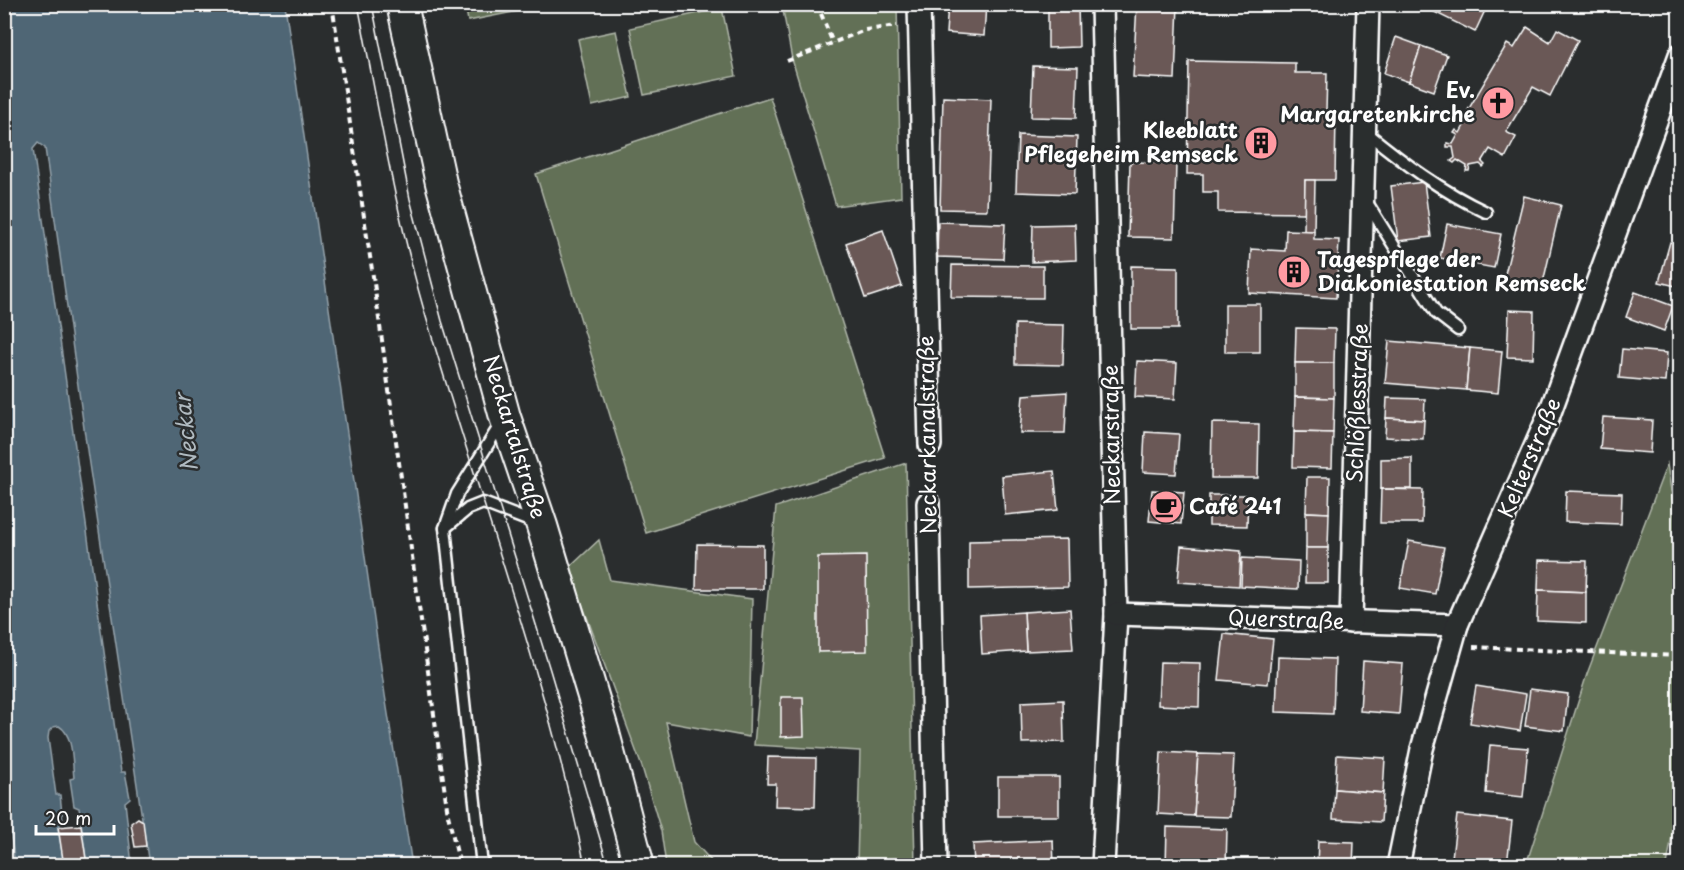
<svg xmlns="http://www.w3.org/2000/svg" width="1684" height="870" font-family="'Playpen Sans',sans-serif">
	<rect width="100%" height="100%" fill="#2a2d2e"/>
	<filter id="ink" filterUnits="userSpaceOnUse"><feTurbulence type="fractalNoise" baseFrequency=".0167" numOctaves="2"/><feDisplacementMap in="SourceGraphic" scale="12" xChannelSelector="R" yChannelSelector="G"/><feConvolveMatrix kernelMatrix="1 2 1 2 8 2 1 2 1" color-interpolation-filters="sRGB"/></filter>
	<g filter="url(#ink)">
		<!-- green -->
		<g fill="#626f56" stroke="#b0b7aa" stroke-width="1.5">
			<path d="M465 4H549V5L468 21Z"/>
			<path d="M782 5H897L901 197 836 206 792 59Z"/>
			<path d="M722 8 736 76 644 95 630 28Z"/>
			<path d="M616 31 631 97 592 106 578 39Z"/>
			<path d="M770 97 885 458 646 533 536 174Z"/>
			<path d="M906 463 915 865H857L860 751 754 745 776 507Z"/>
			<path d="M1667 464 1680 550V788L1667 865H1526L1587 674Z"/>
			<path d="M599 540 610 580 752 599 749 737 666 722 694 842 715 865H666L661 831 642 767 569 568Z"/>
		</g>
		<!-- water -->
		<path fill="#4f6674" stroke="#95a3ac" stroke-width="1.5" d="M4 5H285L385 695 412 865H149L88 457 45 148 38 143 33 149 121 772H125L130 798 125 802 132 865H87L79 808 74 806 70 779 74 778C72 762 74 735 59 726L53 727 49 731 48 738 56 795H60L63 822 58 827 64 865H15L4 786Z"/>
		<!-- building -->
		<g fill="#6a5856" stroke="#fff" stroke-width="1.5">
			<path d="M948 4H986L984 36 946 33Z"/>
			<path d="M1048 4H1078L1079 47 1048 48Z"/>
			<path d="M1137 4H1178L1175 79 1133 77Z"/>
			<path d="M1430 4H1488L1475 32 1428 9Z"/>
			<path d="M1527 27 1550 42 1557 29 1578 40 1550 96 1533 87 1506 132 1516 137 1505 158 1490 149 1482 162 1485 165 1483 167 1480 164 1470 166 1469 171H1466L1467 166 1457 160 1454 163 1451 161 1455 158 1453 147H1447V143L1453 144 1458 135 1454 133 1456 130 1460 133 1465 124 1461 121 1463 118 1467 121 1472 113 1468 110 1507 44 1514 48Z"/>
			<path d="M1396 37 1421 46 1409 82 1384 73Z"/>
			<path d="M1421 46 1447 55 1434 91 1409 82Z"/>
			<path d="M1189 61 1295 63V73H1327L1326 112H1336L1335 180H1305V213L1218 212V192H1203V174H1187Z"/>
			<path d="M1033 66 1078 67 1076 118 1031 117Z"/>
			<path d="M943 97 991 99 987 210 940 209Z"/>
			<path d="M1018 135 1077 137 1075 194 1016 192Z"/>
			<path d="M1130 162 1176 163 1174 238 1128 237Z"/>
			<path d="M1305 180H1315L1314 231H1304Z"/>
			<path d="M1424 182 1431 237 1398 241 1391 186Z"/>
			<path d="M1524 196 1561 205 1542 287 1504 278Z"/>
			<path d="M938 222 1005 224 1003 259 937 257Z"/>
			<path d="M1075 224 1076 260 1032 262 1033 225Z"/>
			<path d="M1447 224 1501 234 1494 268 1440 258Z"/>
			<path d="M883 230 902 286 865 298 846 243Z"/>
			<path d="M1286 230 1314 231V239L1339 240 1336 298 1249 293 1251 249 1285 251Z"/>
			<path d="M1670 242 1680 244V287L1659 282Z"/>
			<path d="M952 265 1043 266V298L951 297Z"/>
			<path d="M1131 266 1178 267V329H1131Z"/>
			<path d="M1635 292 1673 306 1664 331 1626 317Z"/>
			<rect x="1225" y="304" width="35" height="48"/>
			<path d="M1509 310 1534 311 1533 358 1507 357Z"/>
			<path d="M1015 324 1064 325 1063 365 1015 364Z"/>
			<path d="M1296 328 1335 329 1334 363H1295Z"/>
			<path d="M1389 341 1470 348 1466 390 1385 383Z"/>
			<path d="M1470 348 1502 351 1498 393 1466 390Z"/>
			<path d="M1622 349 1667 353 1665 382 1619 378Z"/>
			<path d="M1137 361 1177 363 1175 399 1135 397Z"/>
			<path d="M1295 363H1334V398L1295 397Z"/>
			<path d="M1067 392 1065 433H1020L1023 395Z"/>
			<path d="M1295 397 1334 398 1333 433 1294 432Z"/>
			<path d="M1387 398 1425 399 1424 420 1386 418Z"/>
			<path d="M1603 417 1652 420 1650 453 1600 449Z"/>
			<path d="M1386 418 1424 420 1423 439 1385 437Z"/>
			<path d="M1212 423 1259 424 1258 478H1211Z"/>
			<path d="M1145 432 1179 434 1176 474 1143 472Z"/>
			<path d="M1294 432 1333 433 1332 468 1293 467Z"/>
			<path d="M1412 458V489H1381V459Z"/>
			<path d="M1054 471 1058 510 1005 515 1002 476Z"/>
			<path d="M1307 477H1330L1329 513 1306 512Z"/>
			<path d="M1381 489 1423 490 1422 523H1380Z"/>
			<path d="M1152 490 1184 492 1181 524 1149 521Z"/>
			<path d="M1566 491 1622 493 1621 524 1565 522Z"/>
			<path d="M1209 495H1248L1247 526 1209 525Z"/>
			<path d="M1306 512 1329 513 1328 548H1306Z"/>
			<path d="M1067 539 1068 587 969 589V541Z"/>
			<path d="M1409 541 1444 547 1435 594 1400 588Z"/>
			<path d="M697 544 763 545V589H696Z"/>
			<path d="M1181 546 1241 551 1239 586 1178 582Z"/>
			<path d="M1306 548H1328V583H1305Z"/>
			<path d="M866 556 867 651 818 652V557Z"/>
			<path d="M1242 558 1299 561 1298 589 1241 586Z"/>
			<path d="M1539 560 1587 561 1586 592 1538 590Z"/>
			<path d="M1538 590 1586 592V623L1537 621Z"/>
			<path d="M1070 609 1073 649 1026 651 1024 612Z"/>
			<path d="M1024 612 1026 651 982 654 980 615Z"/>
			<path d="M1224 634 1273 639 1268 684 1219 680Z"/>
			<path d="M1278 657 1335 659 1333 714 1276 712Z"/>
			<path d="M1363 661 1403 664 1399 714 1360 711Z"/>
			<path d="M1160 662 1200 663 1199 707 1158 705Z"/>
			<path d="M1476 686 1526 694 1520 731 1470 723Z"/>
			<path d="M1530 689 1568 694 1564 731 1525 726Z"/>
			<path d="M781 697H803L804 736 781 737Z"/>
			<path d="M1063 700 1064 742 1022 743 1021 702Z"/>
			<path d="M1490 745 1528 748 1523 797 1486 793Z"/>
			<path d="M1161 752 1198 754 1194 816 1158 814Z"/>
			<path d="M1198 754 1234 755 1231 817 1194 816Z"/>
			<path d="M1337 755 1385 758 1383 793 1335 789Z"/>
			<path d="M768 757 816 758 815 807 775 806 776 784H767Z"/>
			<rect x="998" y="777" width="61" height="39"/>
			<path d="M1335 789 1383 793 1381 822 1333 819Z"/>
			<path d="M1457 815 1512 821 1507 865 1452 858Z"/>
			<path d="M138 818 143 821 146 846 135 847 131 823Z"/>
			<path d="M81 825 87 866H64L58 827Z"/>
			<path d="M1167 827 1227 829 1226 866H1166Z"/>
			<path d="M1053 840 1054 866H974L973 844Z"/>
			<path d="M1318 841 1354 842 1353 866H1317Z"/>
		</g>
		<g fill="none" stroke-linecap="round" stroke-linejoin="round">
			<!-- lane casing -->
			<g stroke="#fff" stroke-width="15">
				<g id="lane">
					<path d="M1366 132C1404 163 1441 191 1486 212"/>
					<path d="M1366 201 1436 313 1458 330"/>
					<path d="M445 528 468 509 483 503 535 523"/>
					<path d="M482 866 445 528 457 494 502 422"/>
				</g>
			</g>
			<!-- street casing -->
			<g stroke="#fff" stroke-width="26">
				<g id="street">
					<path d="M919 4 930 445"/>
					<path d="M1102 4 1116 614 1103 866"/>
					<path d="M928 503 936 866"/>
					<path d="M1116 614 1457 625"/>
					<path d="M1351 622 1368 4"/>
					<path d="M1398 866 1422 749 1457 625 1549 415 1680 55"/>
				</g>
			</g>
			<!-- secondary casing -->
			<g stroke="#fff" stroke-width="34">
				<path id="secondary" d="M402 4 441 183 505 417 542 526 604 733 639 866"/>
			</g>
			<!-- path -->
			<g stroke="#fff" stroke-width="4" stroke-dasharray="6 4.5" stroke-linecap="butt">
				<path d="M332 4 374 283 448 815 460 866"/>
				<path d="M817 4 833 43"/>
				<path d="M787 61 865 30 897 26"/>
				<path d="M1473 647 1680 656"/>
			</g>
			<!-- lane -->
			<use href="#lane" stroke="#2a2d2e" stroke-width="10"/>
			<!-- street -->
			<use href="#street" stroke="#2a2d2e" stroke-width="21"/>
			<!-- secondary -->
			<use href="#secondary" stroke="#2a2d2e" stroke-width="30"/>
			<!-- tram -->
			<g stroke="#fff" stroke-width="1.5">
				<path d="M358 4C379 112 397 222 429 327 482 506 547 682 585 866"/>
				<path d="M372 4 410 199 442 321 550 670 608 866"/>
			</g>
		</g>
	</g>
	<!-- icons -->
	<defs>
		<g id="church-disc" transform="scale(1.725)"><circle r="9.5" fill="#ff9aa2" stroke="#2a2d2e"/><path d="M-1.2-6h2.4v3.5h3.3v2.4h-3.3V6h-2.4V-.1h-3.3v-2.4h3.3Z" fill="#111"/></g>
		<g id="building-disc" transform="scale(1.725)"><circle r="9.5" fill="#ff9aa2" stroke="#2a2d2e"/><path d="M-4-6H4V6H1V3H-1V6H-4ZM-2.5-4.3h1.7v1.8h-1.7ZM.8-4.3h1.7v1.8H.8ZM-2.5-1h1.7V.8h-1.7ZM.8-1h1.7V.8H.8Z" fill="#111"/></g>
		<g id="cafe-disc" transform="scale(1.725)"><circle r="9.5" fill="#ff9aa2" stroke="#2a2d2e"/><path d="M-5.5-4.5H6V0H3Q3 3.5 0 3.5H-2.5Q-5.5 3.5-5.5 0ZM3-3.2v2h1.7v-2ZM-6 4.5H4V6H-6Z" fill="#111"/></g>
	</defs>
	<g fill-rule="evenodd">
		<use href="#church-disc" x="1498" y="103"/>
		<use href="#building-disc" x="1261" y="143"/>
		<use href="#building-disc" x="1294" y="272"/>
		<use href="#cafe-disc" x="1166" y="507"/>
	</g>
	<g text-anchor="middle" stroke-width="5" stroke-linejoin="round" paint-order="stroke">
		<!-- poi labels -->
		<g font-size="21" font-weight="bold" fill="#fff" stroke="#2a2d2e" text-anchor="end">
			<text x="1475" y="98">Ev.<tspan x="1475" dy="24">Margaretenkirche</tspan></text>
			<text x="1238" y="138">Kleeblatt<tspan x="1238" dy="24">Pflegeheim Remseck</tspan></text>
			<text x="1317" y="267" text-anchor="start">Tagespflege der<tspan x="1317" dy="24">Diakoniestation Remseck</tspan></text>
			<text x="1189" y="514" text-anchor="start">Café 241</text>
		</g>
		<!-- street labels -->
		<g font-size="21" fill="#fff" stroke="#2a2d2e">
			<text transform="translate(1358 403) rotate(-88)" y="7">Schlößlesstraße</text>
			<text transform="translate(928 435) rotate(-91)" y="7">Neckarkanalstraße</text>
			<text transform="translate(1112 435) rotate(-91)" y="7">Neckarstraße</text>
			<text transform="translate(514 437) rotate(73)" y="7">Neckartalstraße</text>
			<text transform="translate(1530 458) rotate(-67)" y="7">Kelterstraße</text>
			<text transform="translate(1286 620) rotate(2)" y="7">Querstraße</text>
		</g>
		<!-- water labels -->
		<g font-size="22" font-style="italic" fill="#b0bac0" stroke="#2a2d2e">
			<text transform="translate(186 433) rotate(-96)" y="8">Neckar</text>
		</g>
	</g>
	<!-- margin -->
	<rect width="1684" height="870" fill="none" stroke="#2a2d2e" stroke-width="24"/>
	<rect x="12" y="12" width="1660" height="846" fill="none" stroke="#fff" stroke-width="2" filter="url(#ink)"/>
	<!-- scale -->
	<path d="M36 825v9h78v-9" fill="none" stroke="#ffffff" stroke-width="3"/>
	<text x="45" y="825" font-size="18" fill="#ffffff" stroke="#2a2d2e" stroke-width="4.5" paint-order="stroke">20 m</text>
</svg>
